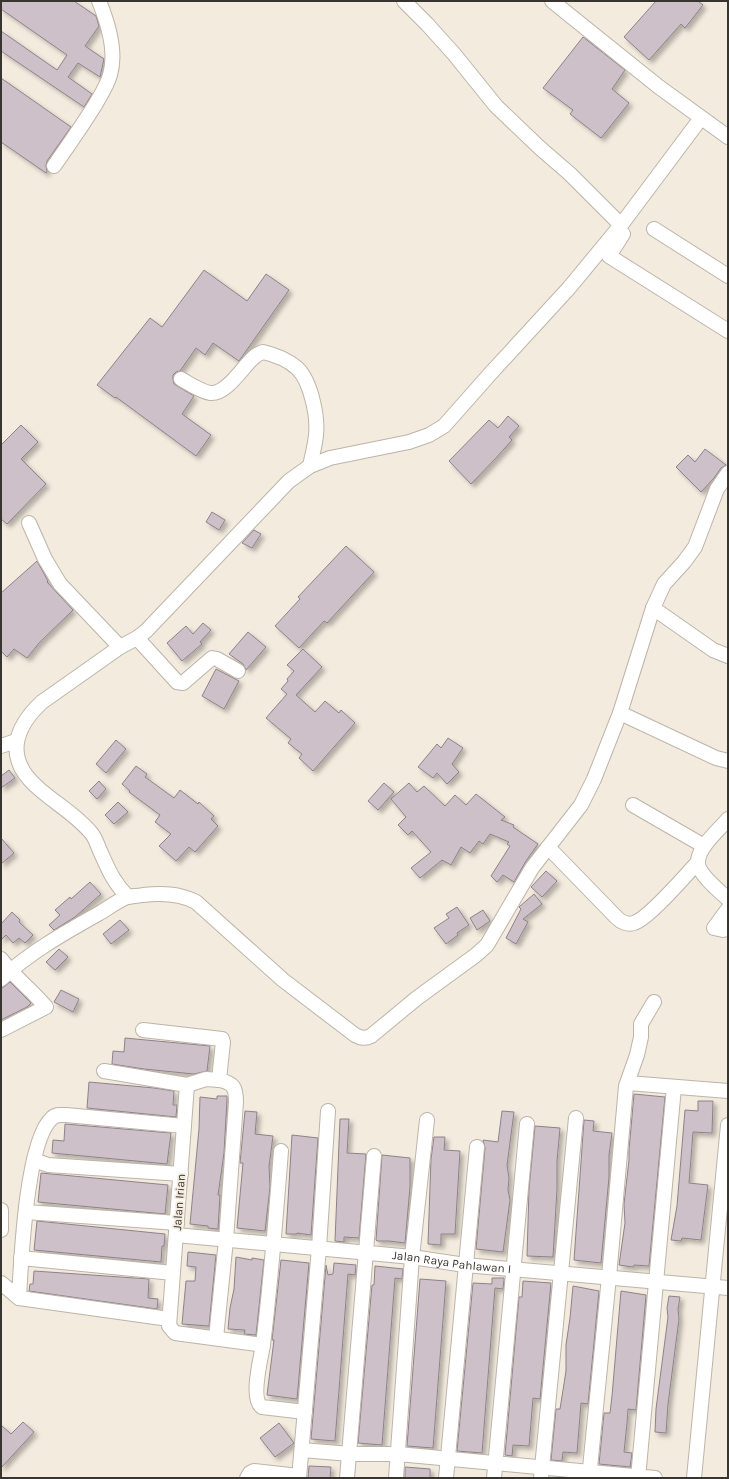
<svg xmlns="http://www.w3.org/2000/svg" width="729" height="1479" font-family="Karla,sans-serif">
	<defs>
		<filter id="shadow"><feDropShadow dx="3.5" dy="3.5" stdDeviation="2" flood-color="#0004"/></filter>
	</defs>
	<rect width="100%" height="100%" fill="#f3ebde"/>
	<!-- building -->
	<g fill="#cec0c9" stroke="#8e828a" filter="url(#shadow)">
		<path d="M1 1H74L96 16 99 26 85 46 104 59 100 77 78 63 68 77 92 94 84 107 1 51V31L57 70 67 55 1 9Z"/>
		<path d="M656 1H698L703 5 685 28 681 24 649 60 624 37Z"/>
		<path d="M583 37 625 70 612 89 629 103 601 138 570 114 573 110 543 88Z"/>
		<path d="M1 78 71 127 47 161 46 166 47 171 46 173 1 142Z"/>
		<path d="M204 270 247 301 266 274 289 290 239 361 213 343 205 355 196 348 180 371 176 372 173 375V379L174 384 194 396 182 414 211 435 196 456 116 397 115 398 97 385 150 318 162 327Z"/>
		<path d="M508 416 519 426 509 437 512 440 496 458 471 484 449 461 489 420 498 428Z"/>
		<path d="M21 425 38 442 21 459 46 484 7 524 1 519V445Z"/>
		<path d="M705 449 726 465 721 468 714 478 701 492 676 467 688 455 695 462Z"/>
		<path d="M212 512 225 520 219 530 206 522Z"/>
		<path d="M254 530 261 534 252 548 242 543Z"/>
		<path d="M346 546 374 572 327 623 324 621 299 648 275 626 300 599 298 597Z"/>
		<path d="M37 561 48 581 47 582 73 610 39 643 27 658 14 649 7 657 1 651V593Z"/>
		<path d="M203 623 211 630 200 642 202 644 182 661 167 643 186 626 193 634Z"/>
		<path d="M248 632 266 647 246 670 243 664 229 654Z"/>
		<path d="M303 649 322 667 296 695 315 712 325 701 339 713 341 710 355 723 313 771 299 758 302 754 288 743 291 739 266 718 287 694 281 689 288 681 287 679 294 671 287 665Z"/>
		<path d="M216 669 239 681 224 709 202 696Z"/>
		<path d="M448 738 463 748 452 764 459 772 447 784 437 773 433 778 418 767 437 744 441 748Z"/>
		<path d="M116 740 126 749 106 773 96 764Z"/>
		<path d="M136 766 147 774 145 777 174 798 180 790 198 804 199 802 214 816 211 819 218 826 195 852 189 847 176 861 159 846 171 834 155 822 160 815 129 792 130 791 122 784Z"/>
		<path d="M9 770 15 778 1 788V776Z"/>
		<path d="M99 781 106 789 97 799 89 791Z"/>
		<path d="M384 783 394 792 378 810 368 801Z"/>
		<path d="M409 783 417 792 424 786 445 806 455 795 466 805 476 794 505 817 501 820 514 825 513 827 538 844 526 861 514 882 503 875 497 882 491 876 510 846 507 844 509 842 490 834 483 844 479 841 470 853 461 847 451 865 442 860 420 878 411 868 431 852 412 831 408 835 398 825 406 817 391 799Z"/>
		<path d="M118 802 128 812 114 824 105 815Z"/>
		<path d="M1 838 14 853 1 864Z"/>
		<path d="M546 871 557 881 542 897 531 887Z"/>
		<path d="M90 882 101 894 75 917 54 930 49 925 60 915 55 910 70 897 71 899Z"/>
		<path d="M534 894 542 904 523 919 528 922 516 944 506 938 521 909 519 907Z"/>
		<path d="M457 907 469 925 457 933 458 935 446 944 434 928 449 918 446 914Z"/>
		<path d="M483 910 490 921 477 930 470 918Z"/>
		<path d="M12 912 20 920 19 922 33 935 25 943 19 938 13 943 6 935 1 940V924Z"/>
		<path d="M120 920 129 930 111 944 103 934Z"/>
		<path d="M59 949 68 957 55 970 46 962Z"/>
		<path d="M10 982 31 1003 27 1007 1 1020V989Z"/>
		<path d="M61 990 79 999 73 1012 54 1002Z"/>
		<path d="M125 1038 210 1046 207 1071 194 1074 144 1069 112 1064 113 1051 124 1052Z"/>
		<path d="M89 1082 154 1088 174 1091 173 1105H177L176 1117 87 1108Z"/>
		<path d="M634 1094 665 1097 649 1266 634 1265 633 1267 619 1265 625 1223 624 1204 629 1160V1150Z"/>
		<path d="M217 1096H227V1099L224 1153 218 1195H220L218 1229 208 1228V1226L190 1224 199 1129 200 1097 217 1099Z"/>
		<path d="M698 1101H713L712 1133 693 1132 689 1183 708 1185 701 1240 682 1238 681 1241 671 1240 677 1206 685 1110 698 1111Z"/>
		<path d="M245 1111 257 1112 255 1134 273 1136 269 1166 270 1187 265 1231 237 1228 243 1163H240Z"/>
		<path d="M502 1111 514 1112 507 1165 509 1178 508 1190 510 1200 503 1252 476 1249 485 1148 483 1140 498 1142Z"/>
		<path d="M340 1119H349L347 1153 366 1154 359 1238 344 1237V1242L335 1241Z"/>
		<path d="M584 1120 594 1121 593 1131 612 1133 609 1155V1177L601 1263 574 1260Z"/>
		<path d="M65 1124 171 1133 167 1164 52 1153 53 1140 64 1141Z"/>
		<path d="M535 1126 560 1128 557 1161V1189L553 1257 527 1256 529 1189Z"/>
		<path d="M292 1135 318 1138 311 1235 297 1233V1234H286Z"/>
		<path d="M434 1137H445L444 1150 460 1151 455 1234H441V1245L428 1244 431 1159Z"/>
		<path d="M382 1155 410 1158V1187L405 1243 389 1241H377L376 1240Z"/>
		<path d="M41 1173 168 1185 165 1214 38 1202Z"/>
		<path d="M37 1221 165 1234 164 1246H162L161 1262 34 1250Z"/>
		<path d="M188 1252 216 1255 209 1326 182 1324 186 1281H195L196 1267 187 1266Z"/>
		<path d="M236 1257 252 1260V1258L264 1260 256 1335 244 1334 245 1330 228 1329 230 1308 234 1289Z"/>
		<path d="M281 1260 309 1263 297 1399 267 1395 274 1340H272Z"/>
		<path d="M334 1263 356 1265 355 1275 348 1274 335 1441 311 1439 326 1265 328 1275 333 1274Z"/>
		<path d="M375 1266 403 1269 402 1279 395 1278 382 1445 358 1443 372 1285H374Z"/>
		<path d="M34 1271 149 1279 148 1298 158 1299 157 1309 29 1291 30 1284H33Z"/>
		<path d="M492 1278H504V1280L503 1289 495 1288 482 1453 457 1451 473 1283 492 1284Z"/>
		<path d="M420 1279 446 1281 433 1448 407 1446Z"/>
		<path d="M523 1281 551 1283 540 1399 533 1398 529 1446 513 1445 512 1456 505 1455 519 1297H522Z"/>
		<path d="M573 1286 599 1291 588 1404 581 1403 577 1453 563 1452 562 1461 551 1460 556 1409H560L566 1371V1345L570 1318Z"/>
		<path d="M621 1291 646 1295 636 1410 628 1409 627 1423 624 1452 632 1453 630 1467 599 1464 604 1413H610L612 1396Z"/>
		<path d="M669 1296 680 1297 678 1309 679 1319 668 1404 666 1433 655 1432 656 1409 668 1317 667 1308Z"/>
		<path d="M23 1422 34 1432 1 1468V1425L11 1434Z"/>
		<path d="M279 1423 294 1443 275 1457 260 1438Z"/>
		<path d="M309 1466 331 1467 330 1478H308Z"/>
		<path d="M405 1467 430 1469V1478H405Z"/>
	</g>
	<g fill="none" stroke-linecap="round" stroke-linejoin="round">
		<!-- street casing -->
		<g stroke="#bcb4a8" stroke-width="16">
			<g id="street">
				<path d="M404 1 427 24 454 54 496 106 540 148 570 174 621 225"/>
				<path d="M552 1 659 87 728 137"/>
				<path d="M54 166C68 146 82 126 95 105 100 96 107 86 110 75 117 52 108 23 99 1"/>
				<path d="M654 229 728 276"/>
				<path d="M623 234 609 256 728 331"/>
				<path d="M181 379C190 384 200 391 210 393 226 395 242 368 253 358 256 355 260 353 263 352 276 355 287 359 297 368 311 381 318 417 316 435 315 446 312 456 310 466"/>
				<path d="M29 523 45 559 60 584 120 647"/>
				<path d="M653 608 713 650 728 656"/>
				<path d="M137 638 177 682 183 683 212 658 217 659 238 671"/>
				<path d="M620 713 716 758 728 761"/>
				<path d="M1 746 16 741"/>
				<path d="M633 805 704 846"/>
				<path d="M728 819C719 830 697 848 698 863 698 873 720 892 728 899"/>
				<path d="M548 847 617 918C621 922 628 925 634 923 649 918 685 876 698 862"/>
				<path d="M128 897C114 883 109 871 101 853 98 847 96 839 92 834 76 814 54 803 36 786 5 758 14 728 42 702L120 647 137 638 146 631 289 481 310 466 330 458 409 442 429 435 444 426 490 374 569 288 621 225 701 118"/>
				<path d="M728 909 714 928 723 930 728 929"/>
				<path d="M1 959C14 977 32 990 46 1007L1 1030"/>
				<path d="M1 979C29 953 64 933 98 914 107 909 117 901 127 897 132 896 138 896 143 895 161 893 179 893 196 902L283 980 355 1035C361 1038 365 1039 371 1036L417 998 476 955 487 945 532 868 581 805 594 779 620 713 653 608 664 584 684 562 695 547 717 489 728 473"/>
				<path d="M104 1071 187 1085 206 1079 219 1080 223 1042 222 1039 143 1030"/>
				<path d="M628 1083 728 1091"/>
				<path d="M187 1085 169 1326 175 1333 263 1345"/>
				<path d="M281 1151C276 1216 271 1281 263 1345 261 1358 250 1399 262 1407L305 1412"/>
				<path d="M34 1160 48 1165 181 1174"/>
				<path d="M1 1210V1230"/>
				<path d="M26 1212 177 1223"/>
				<path id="s1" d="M176 1235 412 1257 465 1265 728 1288"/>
				<path d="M21 1258 173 1273"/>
				<path d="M1 1283 19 1298"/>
				<path d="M169 1319 19 1298C21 1262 26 1141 52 1118 56 1114 61 1115 66 1115L184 1126"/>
				<path d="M216 1338 226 1240 236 1102C236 1088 234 1083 219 1080"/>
				<path d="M302 1450 350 1454H398L655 1478"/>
				<path d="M247 1478 250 1473 254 1471 299 1476"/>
				<path d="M299 1478 319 1248 328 1111"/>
				<path d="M347 1478 374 1156"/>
				<path d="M396 1478 412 1257 427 1120"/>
				<path d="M446 1478 477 1147"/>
				<path d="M494 1478 527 1124"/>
				<path d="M541 1478 576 1118"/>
				<path d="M589 1478 609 1277 626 1086 637 1055 641 1037V1024L654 1002"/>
				<path d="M638 1478 674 1087"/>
				<path d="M694 1478 728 1125"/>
			</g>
		</g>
		<!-- street -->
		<use href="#street" stroke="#fff" stroke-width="14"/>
	</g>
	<g text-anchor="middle" stroke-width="3.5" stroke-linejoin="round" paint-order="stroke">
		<!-- street labels -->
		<g font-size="12" fill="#383530" stroke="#f3ebde">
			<text transform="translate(179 1202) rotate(-86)" y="4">Jalan Irian</text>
			<text dy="4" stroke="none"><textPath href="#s1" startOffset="277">Jalan Raya Pahlawan I</textPath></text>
		</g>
	</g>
	<!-- border -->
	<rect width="729" height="1479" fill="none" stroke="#383530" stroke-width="4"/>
</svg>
